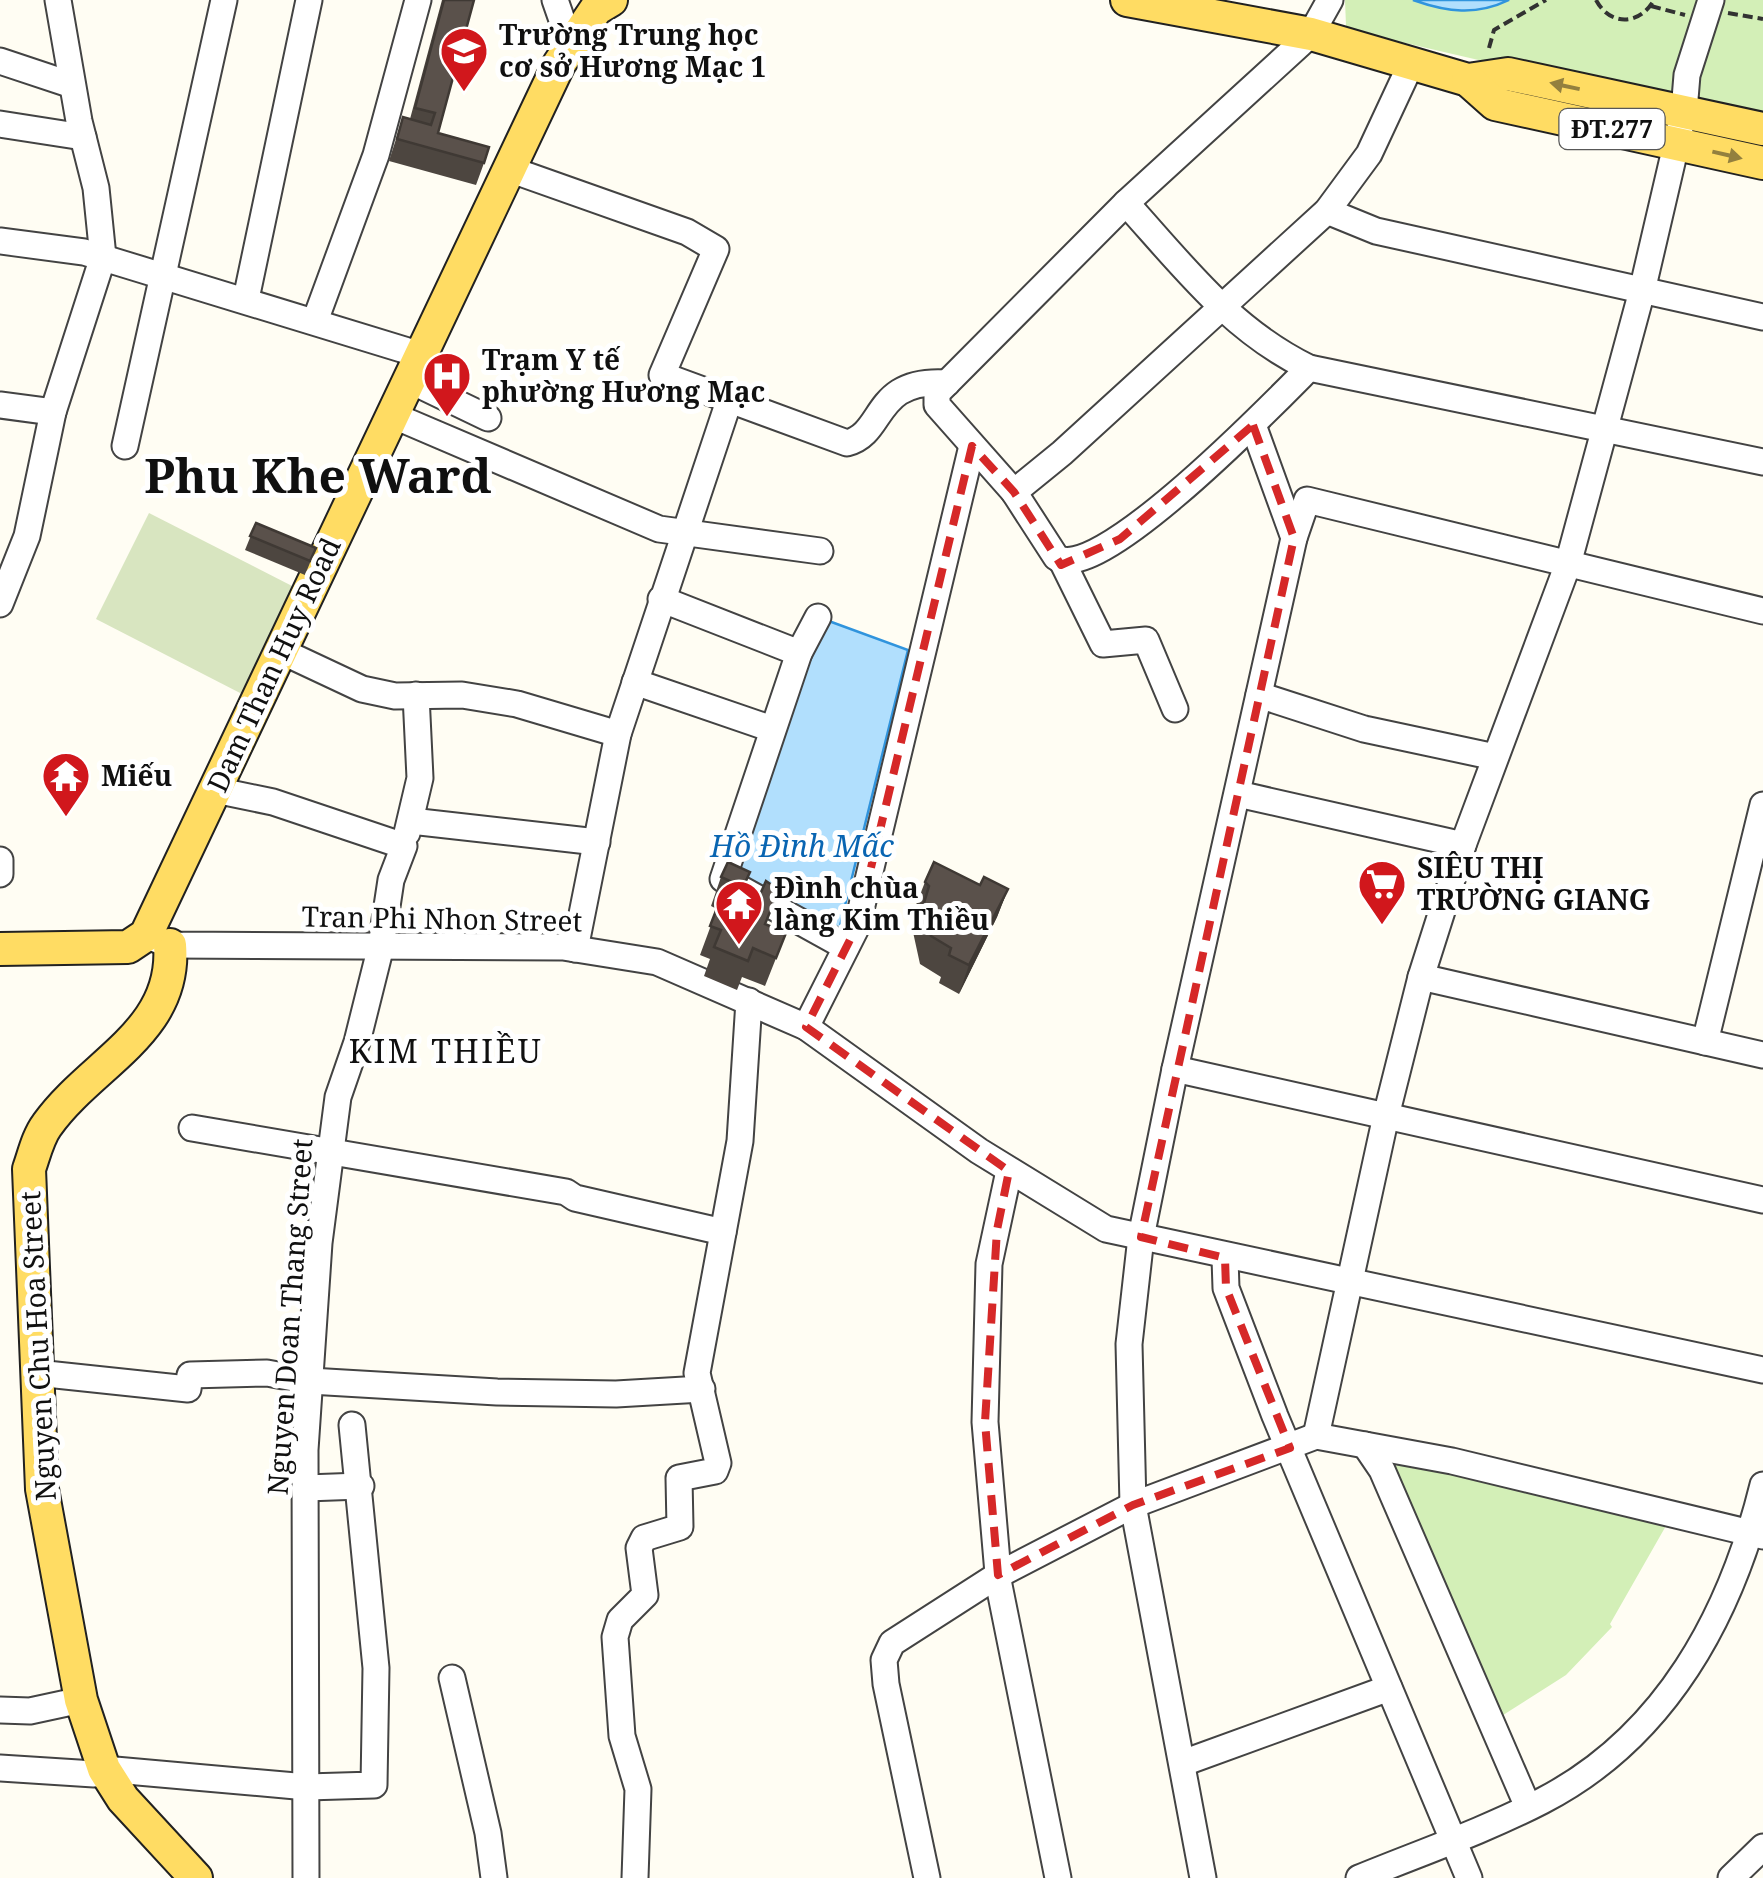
<svg xmlns="http://www.w3.org/2000/svg" width="1763" height="1878" font-family="'Noto Serif',serif">
	<rect width="100%" height="100%" fill="#fffdf3"/>
	<!-- green -->
	<g fill="#d3efb7">
		<path d="M1345 0H1763V126L1362 33 1346 26Z"/>
		<path d="M1405 1460 1667 1524 1610 1624 1612 1627 1566 1675 1500 1717 1391 1469Z"/>
	</g>
	<!-- cemetery -->
	<path fill="#d8e5c0" d="M149 513 296 588 242 694 96 619Z"/>
	<!-- water -->
	<g fill="#b1dffd" stroke="#3094dd" stroke-width="2.5">
		<path d="M1413 0H1509C1476 16 1447 12 1413 0Z"/>
		<path d="M826 620 908 650 839 930 732 872 803 662Z"/>
	</g>
	<g fill="none" stroke-linecap="round" stroke-linejoin="round">
		<!-- minor casing -->
		<g stroke="#434343" stroke-width="29">
			<g id="minor">
				<path d="M555 0 571 46"/>
				<path d="M0 61 72 85"/>
				<path d="M0 124 83 137"/>
				<path d="M509 169 687 232 716 249 662 375 847 443C886 433 872 378 947 383"/>
				<path d="M1126 203C1184 267 1231 330 1309 368L1763 462"/>
				<path d="M1327 211 1376 231 1763 317"/>
				<path d="M0 241 84 252 421 355"/>
				<path d="M246 299 309 0"/>
				<path d="M315 321 376 155 418 0"/>
				<path d="M1309 368C1277 400 1096 588 1056 557L1014 492 937 405V393L1126 203 1311 34 1330 0"/>
				<path d="M409 380 488 418"/>
				<path d="M0 405 53 412"/>
				<path d="M392 415 659 529 820 551"/>
				<path d="M1253 425 1294 538"/>
				<path d="M125 446 224 0"/>
				<path d="M1014 492 1062 453 1327 211 1369 154 1411 64"/>
				<path d="M1062 561 1103 644 1146 640 1175 709"/>
				<path d="M661 599 799 653"/>
				<path d="M0 604 27 536 53 412 103 257 96 188 79 121 58 0"/>
				<path d="M818 617 799 653 723 879 846 947"/>
				<path d="M281 651 362 689 395 696 462 695 517 704 618 734"/>
				<path d="M635 682 772 729"/>
				<path d="M1259 695 1364 729 1495 757"/>
				<path d="M215 790 273 802 404 846 391 880 381 946 357 1042 338 1097 319 1243 305 1450 306 1878"/>
				<path d="M1238 794 1463 845"/>
				<path d="M411 821 597 842"/>
				<path d="M407 833 420 778 416 695"/>
				<path d="M0 860V874"/>
				<path d="M155 939 170 945 563 947 657 962 806 1027 979 1151 1106 1229 1763 1370"/>
				<path d="M575 949 618 734 729 401"/>
				<path d="M1421 977 1763 1055"/>
				<path d="M806 1027 857 926 972 446"/>
				<path d="M1705 1042 1763 805"/>
				<path d="M1175 1069 1763 1200"/>
				<path d="M192 1128 566 1192 575 1198 723 1232"/>
				<path d="M1009 1171 989 1264 985 1422 999 1585 1058 1878"/>
				<path d="M1225 1258 1226 1288 1275 1416 1469 1878"/>
				<path d="M37 1373 188 1389 190 1375 267 1373 310 1381 497 1392 616 1394 702 1389"/>
				<path d="M1316 1436 1386 1116 1421 977 1463 845 1568 564 1642 291 1684 111 1687 75 1711 0"/>
				<path d="M1365 1445 1382 1470 1528 1807"/>
				<path d="M306 1488 361 1486"/>
				<path d="M452 1678 488 1833 494 1878"/>
				<path d="M0 1710 30 1711 81 1700"/>
				<path d="M1183 1763 1389 1688"/>
				<path d="M0 1768 94 1774 104 1769 307 1787 374 1785 376 1668 352 1425"/>
				<path d="M635 1878 638 1789 622 1736 615 1637 620 1620 645 1595 639 1548 644 1538 680 1527 679 1478 715 1471 718 1463 697 1373 740 1141 749 1001"/>
				<path d="M927 1878 886 1684 884 1660 892 1643 998 1575 1133 1505 1316 1436 1452 1461 1763 1536"/>
				<path d="M1203 1878 1133 1505 1129 1344 1141 1237 1175 1069 1294 538 1307 500 1763 611"/>
				<path d="M1359 1878C1420 1853 1484 1831 1542 1801 1666 1737 1731 1615 1763 1485"/>
				<path d="M1731 1878 1763 1847"/>
			</g>
		</g>
		<!-- major casing -->
		<g stroke="#212121" stroke-width="36">
			<g id="major">
				<path d="M1127 0 1311 34 1468 80 1508 74 1763 129"/>
				<path d="M1468 80 1495 104 1763 163"/>
				<path d="M170 945C177 1032 91 1063 47 1125 38 1137 34 1155 29 1169L42 1489 81 1700 104 1769 123 1799 196 1878"/>
				<path d="M0 949 128 947 146 935 559 64 596 9 611 0"/>
			</g>
		</g>
		<!-- path -->
		<g stroke="#323232" stroke-width="4" stroke-dasharray="10 5" stroke-linecap="butt">
			<path d="M1596 0C1610 26 1639 26 1654 0"/>
			<path d="M1651 6 1685 15"/>
			<path d="M1728 13 1763 19"/>
			<path d="M1489 48 1494 30 1546 0"/>
		</g>
		<!-- minor -->
		<use href="#minor" stroke="#fff" stroke-width="25"/>
		<!-- major -->
		<use href="#major" stroke="#ffdc63" stroke-width="32"/>
	</g>
	<!-- wall -->
	<g fill="#4d4640">
		<path d="M442 0H474L438 133 484 163 476 185 389 161 403 117 410 119Z"/>
		<path d="M256 523 316 548 305 575 245 550Z"/>
		<path d="M750 872 742 895 766 925 786 933 765 986 742 977 737 990 704 976 710 959 700 955 717 909 711 906 721 877Z"/>
		<path d="M925 882 980 885 1008 889 997 917 959 994 939 983 941 977 920 964 913 932 919 915 914 910Z"/>
	</g>
	<!-- shaded-wall -->
	<path fill="#3f3934" d="M1008 889 997 917 959 994 969 965Z"/>
	<!-- building -->
	<g fill="#5a514b" stroke="#3f3934" stroke-width="2.5">
		<path d="M444 0H474L438 133 489 147 484 163 397 139 403 117 431 125 435 113 415 108Z"/>
		<path d="M256 523 316 548 310 561 250 536Z"/>
		<path d="M728 862 750 872 743 887 721 877Z"/>
		<path d="M934 862 980 885 984 877 1008 889 969 965 949 955 951 948 931 936 924 903 929 886 925 882Z"/>
		<path d="M766 881 779 890 765 924 786 933 776 958 753 948 748 961 714 947 721 930 710 926 719 903 733 909 740 893 757 901Z"/>
	</g>
	<!-- one-way arrows -->
	<defs><path id="oneway-solid" d="M-6-.8H1V-3.2L6.5 0L1 3.2V.8H-6Z" transform="scale(2.5)"/></defs>
	<g fill="#93803e">
		<use href="#oneway-solid" transform="translate(1565 86) rotate(-168)"/>
		<use href="#oneway-solid" transform="translate(1727 155) rotate(13)"/>
	</g>
	<!-- marked area -->
	<path fill="none" stroke="#d62828" stroke-width="8" stroke-dasharray="20 12" stroke-linejoin="round" d="M1253 425 1294 538 1141 1237 1225 1258 1226 1288 1290 1448 1133 1505 998 1575 985 1422 997 1230 1009 1171 806 1027 857 926 972 446 1014 492 1061 565 1120 539Z"/>
	<!-- icons -->
	<defs>
		<g id="school-pin" transform="scale(2.5)"><path d="M0 17L-7.5 6A9.5 9.5 0 1 1 7.5 6Z" fill="#d1171c" stroke="#fff"/><path d="M0-5L7-2L0 1L-7-2ZM-4 1L0 2.5L4 1V4Q0 6-4 4Z" fill="#fff"/></g>
		<g id="hospital-pin" transform="scale(2.5)"><path d="M0 17L-7.5 6A9.5 9.5 0 1 1 7.5 6Z" fill="#d1171c" stroke="#fff"/><path d="M-5-5h3v3.5h4V-5h3V5h-3V1.5h-4V5h-3Z" fill="#fff"/></g>
		<g id="temple-pin" transform="scale(2.5)"><path d="M0 17L-7.5 6A9.5 9.5 0 1 1 7.5 6Z" fill="#d1171c" stroke="#fff"/><path d="M0-6L5-2H3V0L6.5 2.5H4V6H1.5V3h-3V6H-4V2.5H-6.5L-3 0V-2H-5Z" fill="#fff"/></g>
		<g id="supermarket-pin" transform="scale(2.5)"><path d="M0 17L-7.5 6A9.5 9.5 0 1 1 7.5 6Z" fill="#d1171c" stroke="#fff"/><path d="M-6-5.5h2.5l.6 2H6L4.5 2H-2.5L-4.4-4H-6ZM-1.5 3.2a1.3 1.3 0 1 0 .1 0ZM3 3.2a1.3 1.3 0 1 0 .1 0Z" fill="#fff"/></g>
	</defs>
	<g fill-rule="evenodd">
		<use href="#school-pin" x="464" y="51"/>
		<use href="#hospital-pin" x="447" y="376"/>
		<use href="#temple-pin" x="66" y="776"/>
		<use href="#supermarket-pin" x="1382" y="884"/>
		<use href="#temple-pin" x="739" y="904"/>
	</g>
	<g text-anchor="middle" stroke-width="10" stroke-linejoin="round" paint-order="stroke">
		<!-- shield labels -->
		<rect fill="#fff" stroke="#585858" stroke-width="2.5" x="1559.5" y="109" width="105" height="40" rx="8"/>
		<g font-size="25" font-weight="bold" fill="#101010">
			<text x="1612" y="138">ĐT.277</text>
		</g>
		<!-- poi labels -->
		<g font-size="28" font-weight="bold" fill="#101010" stroke="#fff" text-anchor="start">
			<text x="499" y="45">Trường Trung học<tspan x="499" dy="32">cơ sở Hương Mạc 1</tspan></text>
			<text x="482" y="370">Trạm Y tế<tspan x="482" dy="32">phường Hương Mạc</tspan></text>
			<text x="101" y="786">Miếu</text>
			<text x="1417" y="878">SIÊU THỊ<tspan x="1417" dy="32">TRƯỜNG GIANG</tspan></text>
			<text x="774" y="898">Đình chùa<tspan x="774" dy="32">làng Kim Thiều</tspan></text>
		</g>
		<!-- street labels -->
		<g font-size="28" fill="#101010" stroke="#fff">
			<text transform="translate(274 665) rotate(-65)" y="10">Dam Than Huy Road</text>
			<text transform="translate(442 919) rotate(1)" y="10">Tran Phi Nhon Street</text>
			<text transform="translate(290 1317) rotate(-86)" y="10">Nguyen Doan Thang Street</text>
			<text transform="translate(38 1346) rotate(-93)" y="10">Nguyen Chu Hoa Street</text>
		</g>
		<!-- water labels -->
		<g font-size="30" font-style="italic" fill="#0965b2" stroke="#fff">
			<text x="802" y="857">Hồ Đình Mấc</text>
		</g>
		<!-- quarter labels -->
		<g font-size="32" letter-spacing="2.5" fill="#101010" stroke="#fff">
			<text x="446" y="1063">KIM THIỀU</text>
		</g>
		<!-- town labels -->
		<g font-size="48" font-weight="bold" fill="#101010" stroke="#fff">
			<text x="318" y="493">Phu Khe Ward</text>
		</g>
	</g>
</svg>
